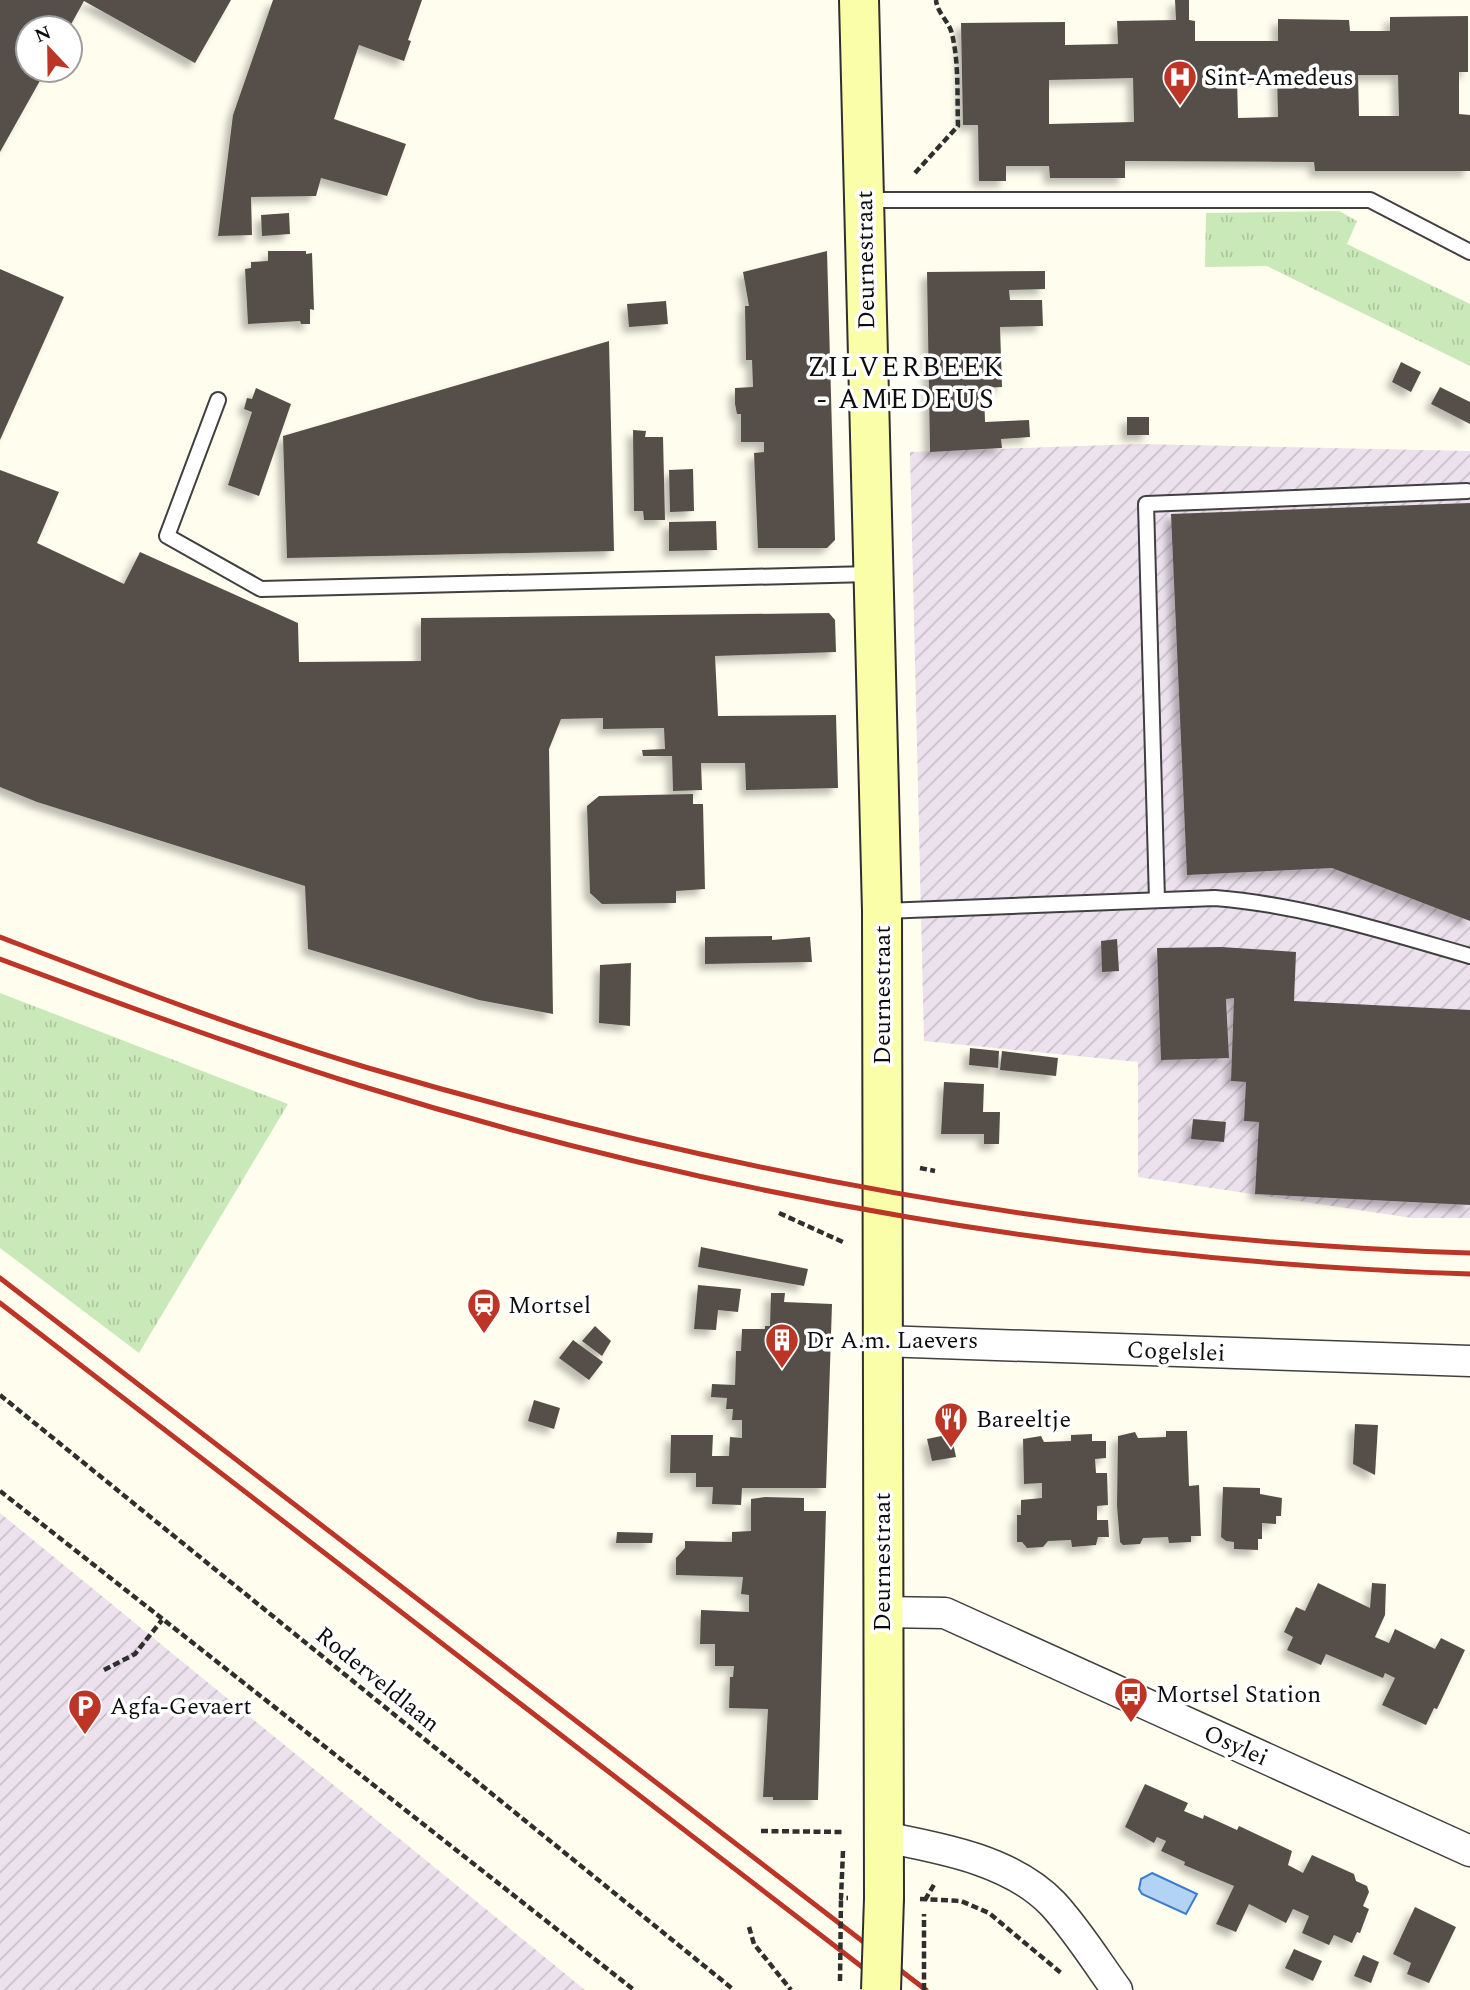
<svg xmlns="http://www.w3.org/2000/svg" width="1470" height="1990" font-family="Spectral,serif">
	<defs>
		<pattern id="industrial-furrows" width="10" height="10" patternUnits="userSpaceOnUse" patternTransform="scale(1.75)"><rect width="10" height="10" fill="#ece1ec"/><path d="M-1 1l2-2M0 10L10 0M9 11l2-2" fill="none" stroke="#c9c0c9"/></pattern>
		<pattern id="grass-tufts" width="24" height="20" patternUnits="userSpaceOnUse" patternTransform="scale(1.75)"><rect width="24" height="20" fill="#cae9b8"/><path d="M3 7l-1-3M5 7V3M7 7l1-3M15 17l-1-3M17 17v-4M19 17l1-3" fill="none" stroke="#acc79d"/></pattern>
		<filter id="shadow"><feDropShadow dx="-6" dy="6" stdDeviation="3.5" flood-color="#0004"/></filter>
	</defs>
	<rect width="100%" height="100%" fill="#fffeee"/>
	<!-- industrial -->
	<g fill="url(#industrial-furrows)">
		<path d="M1139 444 1470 451V1218H1412L1138 1177V1062L924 1041 910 452Z"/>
		<path d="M0 1513 585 1990H0Z"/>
	</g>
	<!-- grass -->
	<g fill="url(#grass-tufts)">
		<path d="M1339 211 1357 221 1347 244 1470 304V366L1267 266 1205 267 1206 213Z"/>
		<path d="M0 993 288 1104 139 1353 0 1248Z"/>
	</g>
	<!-- water -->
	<path fill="#b3d3f5" stroke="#3b7dcc" stroke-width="2" d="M1152 1873 1197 1894 1186 1914 1142 1894 1139 1889 1141 1879Z"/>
	<!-- building -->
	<g fill="#56504a" fill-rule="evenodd" filter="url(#shadow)">
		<path d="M0 0H231L195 63 84 1 69 28H28V70H46L0 152Z"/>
		<path d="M273 0H422L408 40 411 41 404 61 359 45 334 119 406 144 387 196 321 178 316 196 251 197 252 235 218 236 233 115Z"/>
		<path d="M1175 0H1189V20L1195 21V41H1278V19L1349 20 1350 31H1390V17L1468 16V72H1459V114L1470 115V171H1315L1314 162 1125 161V178H1050L1049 166H1006V181H979L978 125H963L961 23 1065 22V45L1118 44 1117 21 1176 20ZM1358 75H1398L1399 116H1359ZM1277 76 1278 117 1238 118 1237 78ZM1133 78 1134 122 1049 124V80Z"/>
		<path d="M289 213 290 234 262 236 261 215Z"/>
		<path d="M268 251H306V254L312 253 314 310 310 309V324H301L300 321 248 324 245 269 251 268V262L268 261Z"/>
		<path d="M827 251 835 540 827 548H758L754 453 764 452V442H741V414H737L735 404V388L753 387 752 360H746L745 306H749L743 272Z"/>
		<path d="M0 269 64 297 0 440Z"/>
		<path d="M1045 271V289L1009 290 1010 300H1042L1043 326 1000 327 1002 387 984 388 985 422 1029 420 1030 437 1001 439 1002 448 930 452 927 272Z"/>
		<path d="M666 301 668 324 629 327 627 304Z"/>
		<path d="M609 341 614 551 287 558 283 436Z"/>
		<path d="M1401 362 1421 372 1411 392 1392 382Z"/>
		<path d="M1440 387 1470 402V424L1431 404Z"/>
		<path d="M256 388 291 404 259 496 228 485 252 412 244 409 247 398 252 399Z"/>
		<rect x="1127" y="417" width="22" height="18"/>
		<path d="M633 430 646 431 645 437H663L665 520H644L643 511H634Z"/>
		<path d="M693 469 694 511 670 512 669 470Z"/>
		<path d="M0 470 59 492 37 543 124 584 140 552 298 623 299 662 421 661V618L829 613 835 620 836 652 715 656 718 716 836 715 838 788 746 790 745 763H701L702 790 673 791 672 756H643L642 750 665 749 664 728 603 729V718L561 719 549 749 553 1014 479 1000 308 949 305 886 37 802 0 787Z"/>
		<path d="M1470 503V921L1332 868 1187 875 1171 514Z"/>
		<path d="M716 521 717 550 669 551V522Z"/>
		<path d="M693 794V804H703L705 889 676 891V903L602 904 590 893 587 806 599 796Z"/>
		<path d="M772 936V940L810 937 812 962 705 964V937Z"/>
		<path d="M1117 939 1119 971 1102 972 1101 941Z"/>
		<path d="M1221 947 1296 952 1294 1001 1470 1010V1205L1255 1194 1259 1122 1244 1121 1246 1082 1231 1081 1234 998 1226 999 1229 1058 1161 1060 1157 948Z"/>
		<path d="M631 963 630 1026 599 1023 600 965Z"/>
		<path d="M970 1048 999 1051 998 1068 969 1065Z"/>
		<path d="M1002 1051 1058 1058 1056 1076 1000 1070Z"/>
		<path d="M944 1082 984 1084 983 1112H1000L999 1144H984V1134H941Z"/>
		<path d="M1193 1119 1226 1122 1224 1142 1191 1139Z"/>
		<path d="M701 1247 808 1269 804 1286 698 1267Z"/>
		<path d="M698 1285 741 1289 738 1312 718 1310 716 1330 694 1329Z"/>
		<path d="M771 1293H785L784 1302 832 1304 826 1488H742L741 1505 712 1504 713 1487H696V1473H670L671 1435H713L712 1456H729L730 1437 742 1438V1420H732L733 1409H726L727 1398 711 1397 712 1384 735 1385 736 1351H741L742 1329H765V1326H770Z"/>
		<path d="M595 1326 611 1341 602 1356 582 1341Z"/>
		<path d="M573 1340 603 1362 589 1380 559 1358Z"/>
		<path d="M534 1400 560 1408 554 1429 528 1421Z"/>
		<path d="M1355 1424 1378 1425 1375 1475 1353 1464Z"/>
		<path d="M1166 1431H1187L1189 1486 1199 1485 1201 1536H1191V1542L1169 1543 1168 1537 1143 1538 1140 1544 1123 1545 1120 1542 1117 1506 1118 1436 1135 1432 1138 1438 1166 1437Z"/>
		<path d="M951 1434 956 1457 932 1461 927 1439Z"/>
		<path d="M1092 1434V1441H1106V1458L1095 1459 1096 1473H1107L1108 1505 1097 1506V1520H1108L1109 1537H1098L1096 1545 1072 1547 1071 1540 1048 1541 1043 1547 1027 1548 1022 1542H1017V1515H1021V1500L1042 1498V1483L1024 1484 1023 1439 1041 1436 1044 1442 1071 1441V1435Z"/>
		<path d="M1223 1487 1260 1488V1494L1282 1498 1281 1516H1276V1524L1262 1523V1539H1258V1550L1234 1549V1542L1226 1541 1221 1537Z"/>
		<path d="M765 1497 804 1498V1511H826L818 1800H773V1797H763L768 1709 729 1708 730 1677H733L734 1666H715V1644H700L701 1610 749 1612V1595L741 1594 743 1577 676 1575V1558L685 1548V1541L732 1542V1532L751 1531V1499Z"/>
		<path d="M617 1532 653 1533 652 1543H616Z"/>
		<path d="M1318 1583 1370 1608 1372 1583 1386 1584 1385 1615 1375 1637 1389 1643 1395 1629 1435 1649 1441 1638 1465 1650 1437 1709 1434 1708 1426 1725 1382 1705 1395 1678 1385 1673 1383 1678 1326 1654 1321 1665 1287 1650 1293 1637 1284 1632 1296 1607 1305 1611Z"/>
		<path d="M1145 1784 1188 1803 1184 1811 1203 1819 1204 1815 1237 1830 1239 1826 1292 1851 1288 1865 1303 1873 1312 1855 1354 1874 1356 1881 1367 1886 1369 1892 1363 1906 1369 1909 1360 1933 1357 1932 1352 1943 1334 1935 1329 1945 1302 1933 1309 1916 1293 1909 1286 1923 1249 1904 1236 1932 1216 1924 1234 1886 1184 1865 1185 1862 1161 1851 1166 1841 1157 1837 1154 1843 1125 1827Z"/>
		<path d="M1415 1907 1456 1927 1429 1983 1407 1974 1411 1963 1393 1954Z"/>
		<path d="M1294 1949 1322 1961 1313 1981 1285 1968Z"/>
		<path d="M1363 1955 1379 1962 1371 1983 1354 1976Z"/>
	</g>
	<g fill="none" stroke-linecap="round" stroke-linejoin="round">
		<!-- lane casing -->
		<g stroke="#404040" stroke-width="18">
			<g id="lane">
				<path d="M865 200H1370L1470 252"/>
				<path d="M218 400 167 536 261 589 870 574"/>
				<path d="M1157 900 1146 504 1467 491"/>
				<path d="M884 911 1215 898C1303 905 1386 932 1470 956"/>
			</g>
		</g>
		<!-- street casing -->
		<g stroke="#404040" stroke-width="33">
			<g id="street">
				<path d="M881 1341 1470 1361"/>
				<path d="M881 1612 945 1613 1470 1851"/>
				<path d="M884 1837C940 1848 1011 1860 1053 1904 1077 1930 1096 1961 1117 1990"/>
			</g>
		</g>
		<!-- secondary casing -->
		<g stroke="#2f2f2f" stroke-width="42">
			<path id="secondary" d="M859 0 882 911 884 1898"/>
		</g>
		<!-- path -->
		<g stroke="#2f2f2f" stroke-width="4.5" stroke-dasharray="7 3.5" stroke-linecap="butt">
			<path d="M915 173 958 126C957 95 959 63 952 34 949 21 937 13 936 0"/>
			<path d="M920 1168 935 1171"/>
			<path d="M779 1213 845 1243"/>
			<path d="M0 1395 734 1990"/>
			<path d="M0 1491 634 1990"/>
			<path d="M104 1670 135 1654 162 1620"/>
			<path d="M761 1831 844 1832"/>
			<path d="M843 1851 841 1898H848"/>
			<path d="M920 1899 961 1901 989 1913 1061 1973"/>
			<path d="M925 1900 935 1883"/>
			<path d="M749 1927 754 1944 791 1990"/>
		</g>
		<!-- lane -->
		<use href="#lane" stroke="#fff" stroke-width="14"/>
		<!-- street -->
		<use href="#street" stroke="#fff" stroke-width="30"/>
		<!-- secondary -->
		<use href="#secondary" stroke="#fbfea9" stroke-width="38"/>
		<!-- rail -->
		<g stroke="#bc3526" stroke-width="5">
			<path d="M0 937C120 983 241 1030 365 1067 723 1173 1096 1242 1470 1253"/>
			<path d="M0 959C118 1003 237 1047 358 1085 716 1197 1095 1262 1470 1274"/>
			<path d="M0 1278 926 1990"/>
			<path d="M0 1303 892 1990"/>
		</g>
		<!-- secondary-bridge casing -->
		<g stroke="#2f2f2f" stroke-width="42" stroke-linecap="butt">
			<path id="secondary-bridge" d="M881 1990 884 1898"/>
		</g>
		<!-- path-bridge -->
		<g stroke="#2f2f2f" stroke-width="4.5" stroke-dasharray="7 3.5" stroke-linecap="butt">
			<path d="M840 1981 841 1898"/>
			<path d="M924 1990V1914"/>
		</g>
		<!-- secondary-bridge -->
		<use href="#secondary-bridge" stroke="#fbfea9" stroke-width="38"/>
	</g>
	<!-- icons -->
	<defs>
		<g id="hospital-pin" transform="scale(1.75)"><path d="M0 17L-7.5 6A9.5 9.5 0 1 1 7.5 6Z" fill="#bc3526" stroke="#fff"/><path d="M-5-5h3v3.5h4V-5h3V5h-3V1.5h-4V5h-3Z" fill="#fff"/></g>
		<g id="station-pin" transform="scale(1.75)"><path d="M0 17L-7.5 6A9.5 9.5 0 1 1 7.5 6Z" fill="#bc3526" stroke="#fff"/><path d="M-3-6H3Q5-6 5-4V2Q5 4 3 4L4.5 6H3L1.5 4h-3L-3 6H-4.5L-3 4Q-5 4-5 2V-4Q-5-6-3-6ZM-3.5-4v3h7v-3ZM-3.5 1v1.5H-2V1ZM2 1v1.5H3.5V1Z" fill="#fff"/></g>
		<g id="building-pin" transform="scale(1.75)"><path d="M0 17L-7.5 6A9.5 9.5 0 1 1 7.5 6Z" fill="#bc3526" stroke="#fff"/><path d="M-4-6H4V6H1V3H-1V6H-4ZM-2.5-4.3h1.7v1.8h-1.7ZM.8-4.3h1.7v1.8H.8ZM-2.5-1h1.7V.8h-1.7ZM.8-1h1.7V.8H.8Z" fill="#fff"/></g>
		<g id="restaurant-pin" transform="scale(1.75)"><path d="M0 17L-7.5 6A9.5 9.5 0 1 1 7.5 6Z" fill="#bc3526" stroke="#fff"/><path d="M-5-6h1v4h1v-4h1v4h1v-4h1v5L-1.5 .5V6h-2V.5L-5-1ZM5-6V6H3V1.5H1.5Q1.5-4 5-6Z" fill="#fff"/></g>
		<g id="bus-pin" transform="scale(1.75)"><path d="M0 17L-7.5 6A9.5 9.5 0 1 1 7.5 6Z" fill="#bc3526" stroke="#fff"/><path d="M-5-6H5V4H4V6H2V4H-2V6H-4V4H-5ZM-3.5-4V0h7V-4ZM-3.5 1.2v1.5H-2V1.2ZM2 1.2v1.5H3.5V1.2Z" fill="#fff"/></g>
		<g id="parking-pin" transform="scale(1.75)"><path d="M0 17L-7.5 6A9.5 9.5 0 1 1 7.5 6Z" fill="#bc3526" stroke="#fff"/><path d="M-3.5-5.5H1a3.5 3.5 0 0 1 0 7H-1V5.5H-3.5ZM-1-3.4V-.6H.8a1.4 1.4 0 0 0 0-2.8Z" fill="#fff"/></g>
	</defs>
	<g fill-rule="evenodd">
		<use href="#hospital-pin" x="1180" y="77"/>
		<use href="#station-pin" x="484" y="1305"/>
		<use href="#building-pin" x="782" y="1340"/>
		<use href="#restaurant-pin" x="951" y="1419"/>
		<use href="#bus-pin" x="1131" y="1694"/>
		<use href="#parking-pin" x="85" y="1706"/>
	</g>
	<g text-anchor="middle" stroke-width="7" stroke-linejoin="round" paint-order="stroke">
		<!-- poi labels -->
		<g font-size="24" fill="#0d0d0d" stroke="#fff" text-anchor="start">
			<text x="1204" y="85">Sint-Amedeus</text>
			<text x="508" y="1313">Mortsel</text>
			<text x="806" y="1348">Dr A.m. Laevers</text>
			<text x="976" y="1427">Bareeltje</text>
			<text x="1156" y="1702">Mortsel Station</text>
			<text x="110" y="1714">Agfa-Gevaert</text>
		</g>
		<!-- street labels -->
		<g font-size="24" fill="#0d0d0d" stroke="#fff">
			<text transform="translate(865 260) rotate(-91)" y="8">Deurnestraat</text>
			<text transform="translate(882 995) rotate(-90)" y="8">Deurnestraat</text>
			<text transform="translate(1176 1351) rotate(2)" y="8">Cogelslei</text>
			<text transform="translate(882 1562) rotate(-90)" y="8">Deurnestraat</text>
			<text transform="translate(378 1679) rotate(39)" y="8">Roderveldlaan</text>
			<text transform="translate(1236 1745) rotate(24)" y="8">Osylei</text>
		</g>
		<!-- quarter labels -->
		<g font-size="28" letter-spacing="2" fill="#0d0d0d" stroke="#fff">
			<text x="906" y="376">ZILVERBEEK<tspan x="906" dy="32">- AMEDEUS</tspan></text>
		</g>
	</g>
	<!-- north arrow -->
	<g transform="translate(49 49) rotate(338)"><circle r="33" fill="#ffffff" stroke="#9e9e9e" stroke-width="2"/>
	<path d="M0-5L12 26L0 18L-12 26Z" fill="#bc3526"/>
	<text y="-10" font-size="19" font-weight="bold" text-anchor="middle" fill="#0d0d0d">N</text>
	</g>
</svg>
